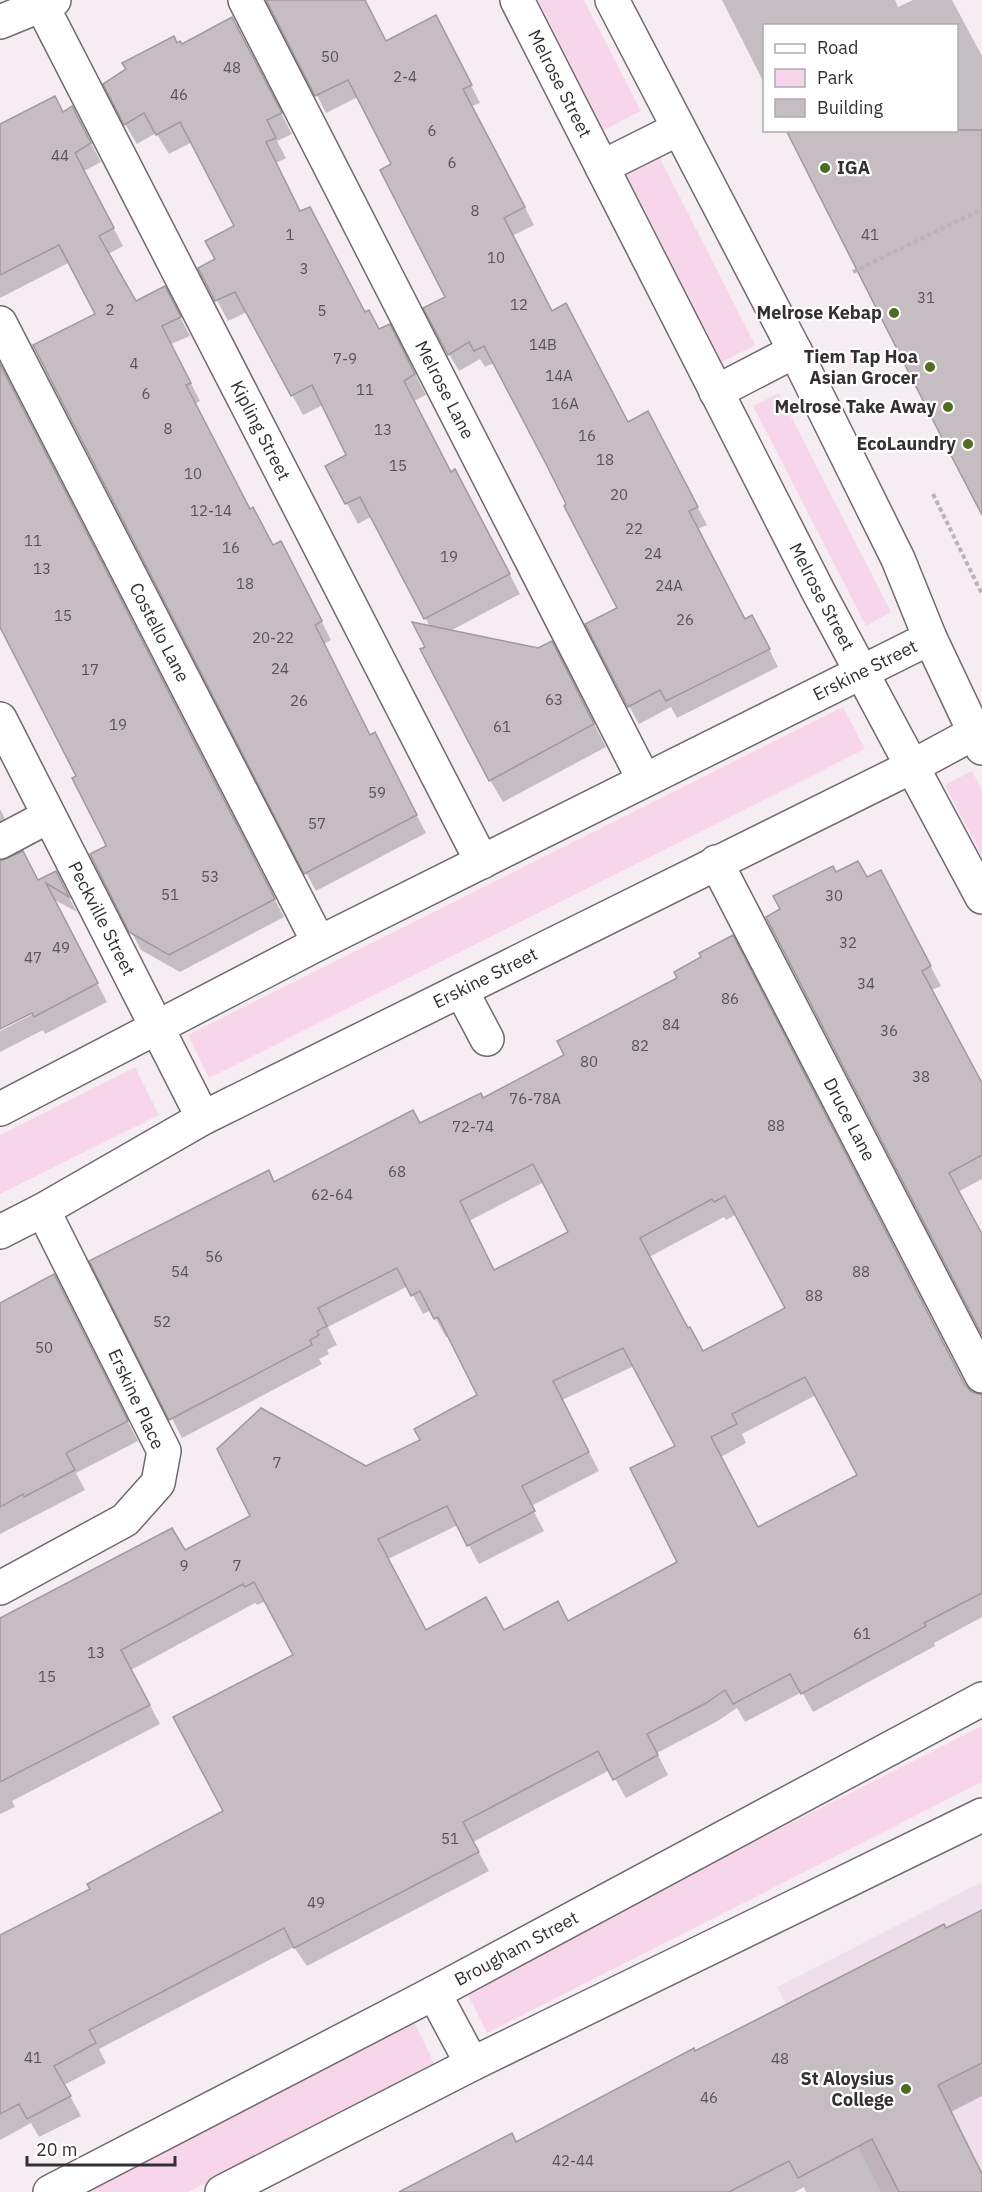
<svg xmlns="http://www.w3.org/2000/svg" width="982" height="2192" font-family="'IBM Plex Sans',sans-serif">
	<rect width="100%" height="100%" fill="#f6edf3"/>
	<!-- built -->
	<path fill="#efdfea" d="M982 1882V2192H881L777 1987Z"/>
	<!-- green -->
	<g fill="#f7d6ec">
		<path d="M538 0H584L641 111 604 130Z"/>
		<path d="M660 158 755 345 722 362 627 175Z"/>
		<path d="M779 393 891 612 866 626 753 406Z"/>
		<path d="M843 707 865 749 209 1078 188 1035Z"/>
		<path d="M972 771 982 790V856L945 785Z"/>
		<path d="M135 1067 159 1115 0 1194V1135Z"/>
		<path d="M982 1726V1782L487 2033 465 1989Z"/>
		<path d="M414 2022 436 2067 188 2192H76Z"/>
	</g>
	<!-- shadow -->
	<g fill="#0003" fill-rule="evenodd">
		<path d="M268 0H365L386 43 445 34 480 103 472 106 534 225 512 236 552 312 628 423 657 430 707 525 698 529 745 620 762 635 778 667 677 718 671 707 639 724 629 706 619 609 568 505 494 363 485 367 480 359 459 371 449 354 447 298 393 165 358 97 326 113Z"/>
		<path d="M722 0H895L898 7 913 0H952L982 56V512L956 130V26H764V83Z"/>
		<path d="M232 19 292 134 277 141 286 158 276 163 301 213 365 314 379 331 401 346 426 395 414 401 451 473 466 491 520 594 450 631 564 665 606 747 503 802 490 780 427 647 430 627 372 516 358 524 327 467 348 456 323 405 303 415 247 312 228 321 200 268 217 259 236 227 192 142 169 154 156 133 137 144 125 124 177 45H181Z"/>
		<path d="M63 114 82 126 101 162 84 171 123 246 108 254 136 303 174 305 190 336 171 344 200 401 195 404 250 511 273 546 291 561 331 640 324 644 370 736 384 752 426 833 316 891 306 873 97 314 70 262 0 298V126Z"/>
		<path d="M0 365 284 917 180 972 141 950 131 931 108 847 78 777 0 624Z"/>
		<path d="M0 809 14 837 0 846Z"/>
		<path d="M0 862 38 882 56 873 77 912 53 899 107 1002 45 1034 43 1030 0 1052V1031L39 1011 38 1008 0 1027Z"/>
		<path d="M836 874 867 879 891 891 941 986 932 990 982 1085V1179L958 1192 982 1236V1332Z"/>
		<path d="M743 956 967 1389 971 1393 982 1396V1617L934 1643 935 1646 813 1712 802 1692 745 1722 737 1708 716 1722 657 1753 668 1775 626 1798 610 1770 473 1842 489 1871 307 1966 294 1947 99 2049 106 2063 64 2085 81 2116 39 2137 31 2123 0 2140V1937L92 1890 225 1812 295 1656 266 1601 257 1605 255 1603 131 1670 160 1724 12 1801 15 1807 0 1814V1620L184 1552 366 1468 422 1441 479 1396 449 1336 446 1337 431 1310 423 1314 408 1286 328 1327 337 1345 327 1350 329 1354 319 1359 322 1364 182 1438 91 1261 274 1183 483 1099ZM544 1182 570 1233 495 1272 469 1221ZM737 1214 787 1309 703 1353 688 1330 649 1257 724 1217 726 1220ZM634 1366 677 1447 679 1563 569 1622 558 1603 504 1631H426L388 1559 458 1525 479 1564 544 1531 531 1506 599 1471 562 1400ZM816 1395 859 1476 758 1528 721 1457 746 1443 742 1434Z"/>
		<path d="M53 1276 138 1441 76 1473 85 1490 0 1534V1304Z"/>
		<path d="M982 1911V2096L951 2112 982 2173V2192H806L804 2187 795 2192H424L695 2053Z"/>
	</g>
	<!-- building -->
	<g fill="#c5bdc2" stroke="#a0989d" stroke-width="1.5" fill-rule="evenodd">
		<path d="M266 0H365L386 41 436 15 472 85 463 89 525 207 504 218 552 311 566 303 628 422 648 411 698 507 689 511 745 619 752 615 770 649 666 701 660 690 628 707 585 624 617 608 564 506 566 504 546 464 484 346 474 351 469 342 448 355 423 308 445 297 380 170 391 164 348 80 315 96Z"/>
		<path d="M232 17 282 113 267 120 276 138 266 142 300 211 310 207 365 312 369 310 379 329 390 324 415 374 404 381 451 472 455 469 510 574 424 619 360 497 345 504 325 466 346 455 312 385 291 396 235 292 215 301 198 268 215 259 205 241 234 226 180 122 156 135 144 113 124 125 103 84 126 69 122 63 174 36 177 43 180 41 182 44Z"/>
		<path d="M55 96 63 112 72 106 91 143 75 153 114 228 99 236 136 301 165 286 181 317 162 326 191 383 186 385 250 509 253 507 273 545 281 541 322 621 315 625 370 735 375 732 417 815 304 874 33 345 95 314 59 245 0 275V124Z"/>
		<path d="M786 130H982V515L942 438Z"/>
		<path d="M0 364 275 899 169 955 129 932 90 854 106 846 104 841 72 778 76 776 0 627Z"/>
		<path d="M412 622 538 648 552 641 594 724 489 781 420 649 425 647Z"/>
		<path d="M23 851 38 880 56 871 69 897 46 883 98 983 34 1017 32 1013 0 1029V861Z"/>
		<path d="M858 861 867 877 881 870 931 966 922 971 982 1083V1155L949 1173 982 1234V1335L766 917 780 909 773 896 833 866 836 872Z"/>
		<path d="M733 935 965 1385 972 1392 982 1395V1593L924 1623 926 1626 801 1694 790 1674 733 1704 725 1690 706 1703 647 1734 658 1755 613 1780 598 1751 463 1822 479 1852 294 1948 284 1928 89 2030 96 2043 54 2066 71 2096 27 2119 19 2104 0 2114V1935L90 1889 87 1884 223 1811 173 1717 293 1655 254 1582 245 1587 243 1584 121 1650 150 1705 0 1782V1618L172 1528 185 1550 250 1516 217 1449 261 1408 366 1466 420 1440 414 1429 477 1395 438 1317 434 1319 420 1291 411 1296 397 1268 318 1308 327 1326 317 1331 319 1335 310 1340 312 1345 169 1420 89 1261 269 1170 274 1182 413 1110 420 1123 481 1093 483 1098 564 1055 557 1041 677 978 674 972 701 957 699 953ZM533 1164 568 1232 494 1270 460 1201ZM725 1196 785 1308 703 1351 690 1327 688 1328 640 1238 712 1199 714 1202ZM623 1348 675 1446 630 1468 677 1562 568 1621 558 1601 504 1630 486 1597 426 1630 378 1539 447 1506 467 1546 535 1511 522 1486 589 1452 553 1381ZM805 1377 857 1475 758 1527 711 1437 737 1424 732 1414Z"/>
		<path d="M54 1274 128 1421 66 1453 75 1470 24 1497 23 1494 0 1507V1303Z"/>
		<path d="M982 1910V2063L938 2085 982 2174V2192H899L872 2139 798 2178 789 2161 729 2192H399L512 2133 516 2142 694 2048 695 2051 944 1924 946 1928Z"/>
	</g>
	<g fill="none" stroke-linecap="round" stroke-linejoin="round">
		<!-- minor casing -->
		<g stroke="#71696e" stroke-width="36">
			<g id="minor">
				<path id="s1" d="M39 0 482 862"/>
				<path id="s2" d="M245 0 644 780"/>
				<path id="s3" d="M517 0 818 591 982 897"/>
				<path d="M612 0 795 351 898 559 930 638 982 748"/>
				<path d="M0 22 54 0"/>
				<path d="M602 167 678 129"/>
				<path id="s4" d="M0 323 319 943"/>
				<path d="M716 392 795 351"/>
				<path id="s5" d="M0 719 203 1118"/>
				<path d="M0 842 49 816"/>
				<path id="s6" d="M716 862 982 1376"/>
				<path d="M461 990 487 1039"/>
				<path id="s7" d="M0 1109 319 943 930 638"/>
				<path id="s8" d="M0 1232 43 1210 203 1118 913 766 974 733"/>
				<path d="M0 1588 125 1520 158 1483 164 1451 43 1210"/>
				<path d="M434 1993 472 2064"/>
				<path id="s9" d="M50 2192 434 1993 982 1699"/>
				<path d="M222 2192 472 2064 982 1815"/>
			</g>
		</g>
		<!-- path -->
		<g stroke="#bbb3b8" stroke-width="4" stroke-dasharray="4.5 3" stroke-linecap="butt">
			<path d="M853 272 982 209"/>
			<path d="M933 494 982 594"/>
		</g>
		<!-- minor -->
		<use href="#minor" stroke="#fff" stroke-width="33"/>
	</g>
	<!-- markers -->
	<g fill="#4f6d21" stroke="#fff" stroke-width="2">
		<circle cx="825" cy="168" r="6"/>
		<circle cx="894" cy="313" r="6"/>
		<circle cx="930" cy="367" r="6"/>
		<circle cx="948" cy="407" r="6"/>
		<circle cx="968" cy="444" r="6"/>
		<circle cx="906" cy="2089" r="6"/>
	</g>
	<g text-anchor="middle" stroke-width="4.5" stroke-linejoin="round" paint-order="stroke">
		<!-- number labels -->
		<g font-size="15" fill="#585356">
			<text x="330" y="62">50</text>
			<text x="232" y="73">48</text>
			<text x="405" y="82">2-4</text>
			<text x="179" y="100">46</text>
			<text x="432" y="136">6</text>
			<text x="60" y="161">44</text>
			<text x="452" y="168">6</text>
			<text x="475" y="216">8</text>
			<text x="290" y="240">1</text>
			<text x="870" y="240">41</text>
			<text x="496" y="263">10</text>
			<text x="304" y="274">3</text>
			<text x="926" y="303">31</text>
			<text x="519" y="310">12</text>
			<text x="110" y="315">2</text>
			<text x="322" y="316">5</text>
			<text x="543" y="350">14B</text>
			<text x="345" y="364">7-9</text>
			<text x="134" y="369">4</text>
			<text x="559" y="381">14A</text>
			<text x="365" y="395">11</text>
			<text x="146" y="399">6</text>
			<text x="565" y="409">16A</text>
			<text x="168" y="434">8</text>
			<text x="383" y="435">13</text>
			<text x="587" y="441">16</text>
			<text x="605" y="465">18</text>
			<text x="398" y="471">15</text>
			<text x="193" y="479">10</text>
			<text x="619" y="500">20</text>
			<text x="211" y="516">12-14</text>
			<text x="634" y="534">22</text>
			<text x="33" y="546">11</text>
			<text x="231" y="553">16</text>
			<text x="653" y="559">24</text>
			<text x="449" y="562">19</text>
			<text x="42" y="574">13</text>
			<text x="245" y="589">18</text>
			<text x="669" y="591">24A</text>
			<text x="63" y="621">15</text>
			<text x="685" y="625">26</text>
			<text x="273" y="643">20-22</text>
			<text x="280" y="674">24</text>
			<text x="90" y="675">17</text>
			<text x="554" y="705">63</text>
			<text x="299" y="706">26</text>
			<text x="118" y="730">19</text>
			<text x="502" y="732">61</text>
			<text x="377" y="798">59</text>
			<text x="317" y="829">57</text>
			<text x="210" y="882">53</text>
			<text x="170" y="900">51</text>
			<text x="834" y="901">30</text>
			<text x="848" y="948">32</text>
			<text x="61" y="953">49</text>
			<text x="33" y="963">47</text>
			<text x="866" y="989">34</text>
			<text x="730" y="1004">86</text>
			<text x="671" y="1030">84</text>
			<text x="889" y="1036">36</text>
			<text x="640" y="1051">82</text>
			<text x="589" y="1067">80</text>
			<text x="921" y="1082">38</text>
			<text x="535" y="1104">76-78A</text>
			<text x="776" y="1131">88</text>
			<text x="473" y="1132">72-74</text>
			<text x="397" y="1177">68</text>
			<text x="332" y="1200">62-64</text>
			<text x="214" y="1262">56</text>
			<text x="180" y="1277">54</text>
			<text x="861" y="1277">88</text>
			<text x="814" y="1301">88</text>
			<text x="162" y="1327">52</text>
			<text x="44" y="1353">50</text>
			<text x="277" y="1468">7</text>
			<text x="184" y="1571">9</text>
			<text x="237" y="1571">7</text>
			<text x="862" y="1639">61</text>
			<text x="96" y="1658">13</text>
			<text x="47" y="1682">15</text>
			<text x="450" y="1844">51</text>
			<text x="316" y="1908">49</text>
			<text x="33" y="2063">41</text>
			<text x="780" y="2064">48</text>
			<text x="709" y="2103">46</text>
			<text x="573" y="2166">42-44</text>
		</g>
		<!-- street labels -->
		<g font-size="18" fill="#333032" stroke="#fff">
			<text dy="6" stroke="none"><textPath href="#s3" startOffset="94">Melrose Street</textPath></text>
			<text dy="6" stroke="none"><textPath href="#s2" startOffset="438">Melrose Lane</textPath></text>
			<text dy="6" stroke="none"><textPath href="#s1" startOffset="484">Kipling Street</textPath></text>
			<text dy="6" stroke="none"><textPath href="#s3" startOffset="670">Melrose Street</textPath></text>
			<text dy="6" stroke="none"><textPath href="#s4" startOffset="348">Costello Lane</textPath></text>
			<text dy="6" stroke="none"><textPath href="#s7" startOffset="970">Erskine Street</textPath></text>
			<text dy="6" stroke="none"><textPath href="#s5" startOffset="224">Peckville Street</textPath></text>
			<text dy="6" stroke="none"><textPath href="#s8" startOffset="548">Erskine Street</textPath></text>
			<text dy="6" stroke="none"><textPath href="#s6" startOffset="290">Druce Lane</textPath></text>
			<text transform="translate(136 1399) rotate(65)" y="6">Erskine Place</text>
			<text dy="6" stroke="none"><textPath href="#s9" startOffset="526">Brougham Street</textPath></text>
		</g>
		<!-- poi labels -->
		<g font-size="18" font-weight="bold" fill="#333032" stroke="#fff" text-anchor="end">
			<text x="837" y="174" text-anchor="start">IGA</text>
			<text x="882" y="319">Melrose Kebap</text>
			<text x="918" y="363">Tiem Tap Hoa<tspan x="918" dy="21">Asian Grocer</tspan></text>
			<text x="936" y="413">Melrose Take Away</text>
			<text x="956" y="450">EcoLaundry</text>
			<text x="894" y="2085">St Aloysius<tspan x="894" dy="21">College</tspan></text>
		</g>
	</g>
	<!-- legend -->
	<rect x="763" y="24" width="195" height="108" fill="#ffffff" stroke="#adacad" stroke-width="1.5"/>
	<rect x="775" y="44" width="30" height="9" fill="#ffffff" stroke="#adacad" stroke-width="1.5"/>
	<text x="817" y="54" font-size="18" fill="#333032">Road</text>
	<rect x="775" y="69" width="30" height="18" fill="#f7d6ec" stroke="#adacad" stroke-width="1.5"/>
	<text x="817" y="84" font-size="18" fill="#333032">Park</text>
	<rect x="775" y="99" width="30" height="18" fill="#c5bdc2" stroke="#adacad" stroke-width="1.5"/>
	<text x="817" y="114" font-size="18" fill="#333032">Building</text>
	<!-- scale -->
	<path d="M27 2156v9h148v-9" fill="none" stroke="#333032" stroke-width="3"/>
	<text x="36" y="2156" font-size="18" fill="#333032" stroke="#ffffff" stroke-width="4.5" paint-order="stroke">20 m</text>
</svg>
